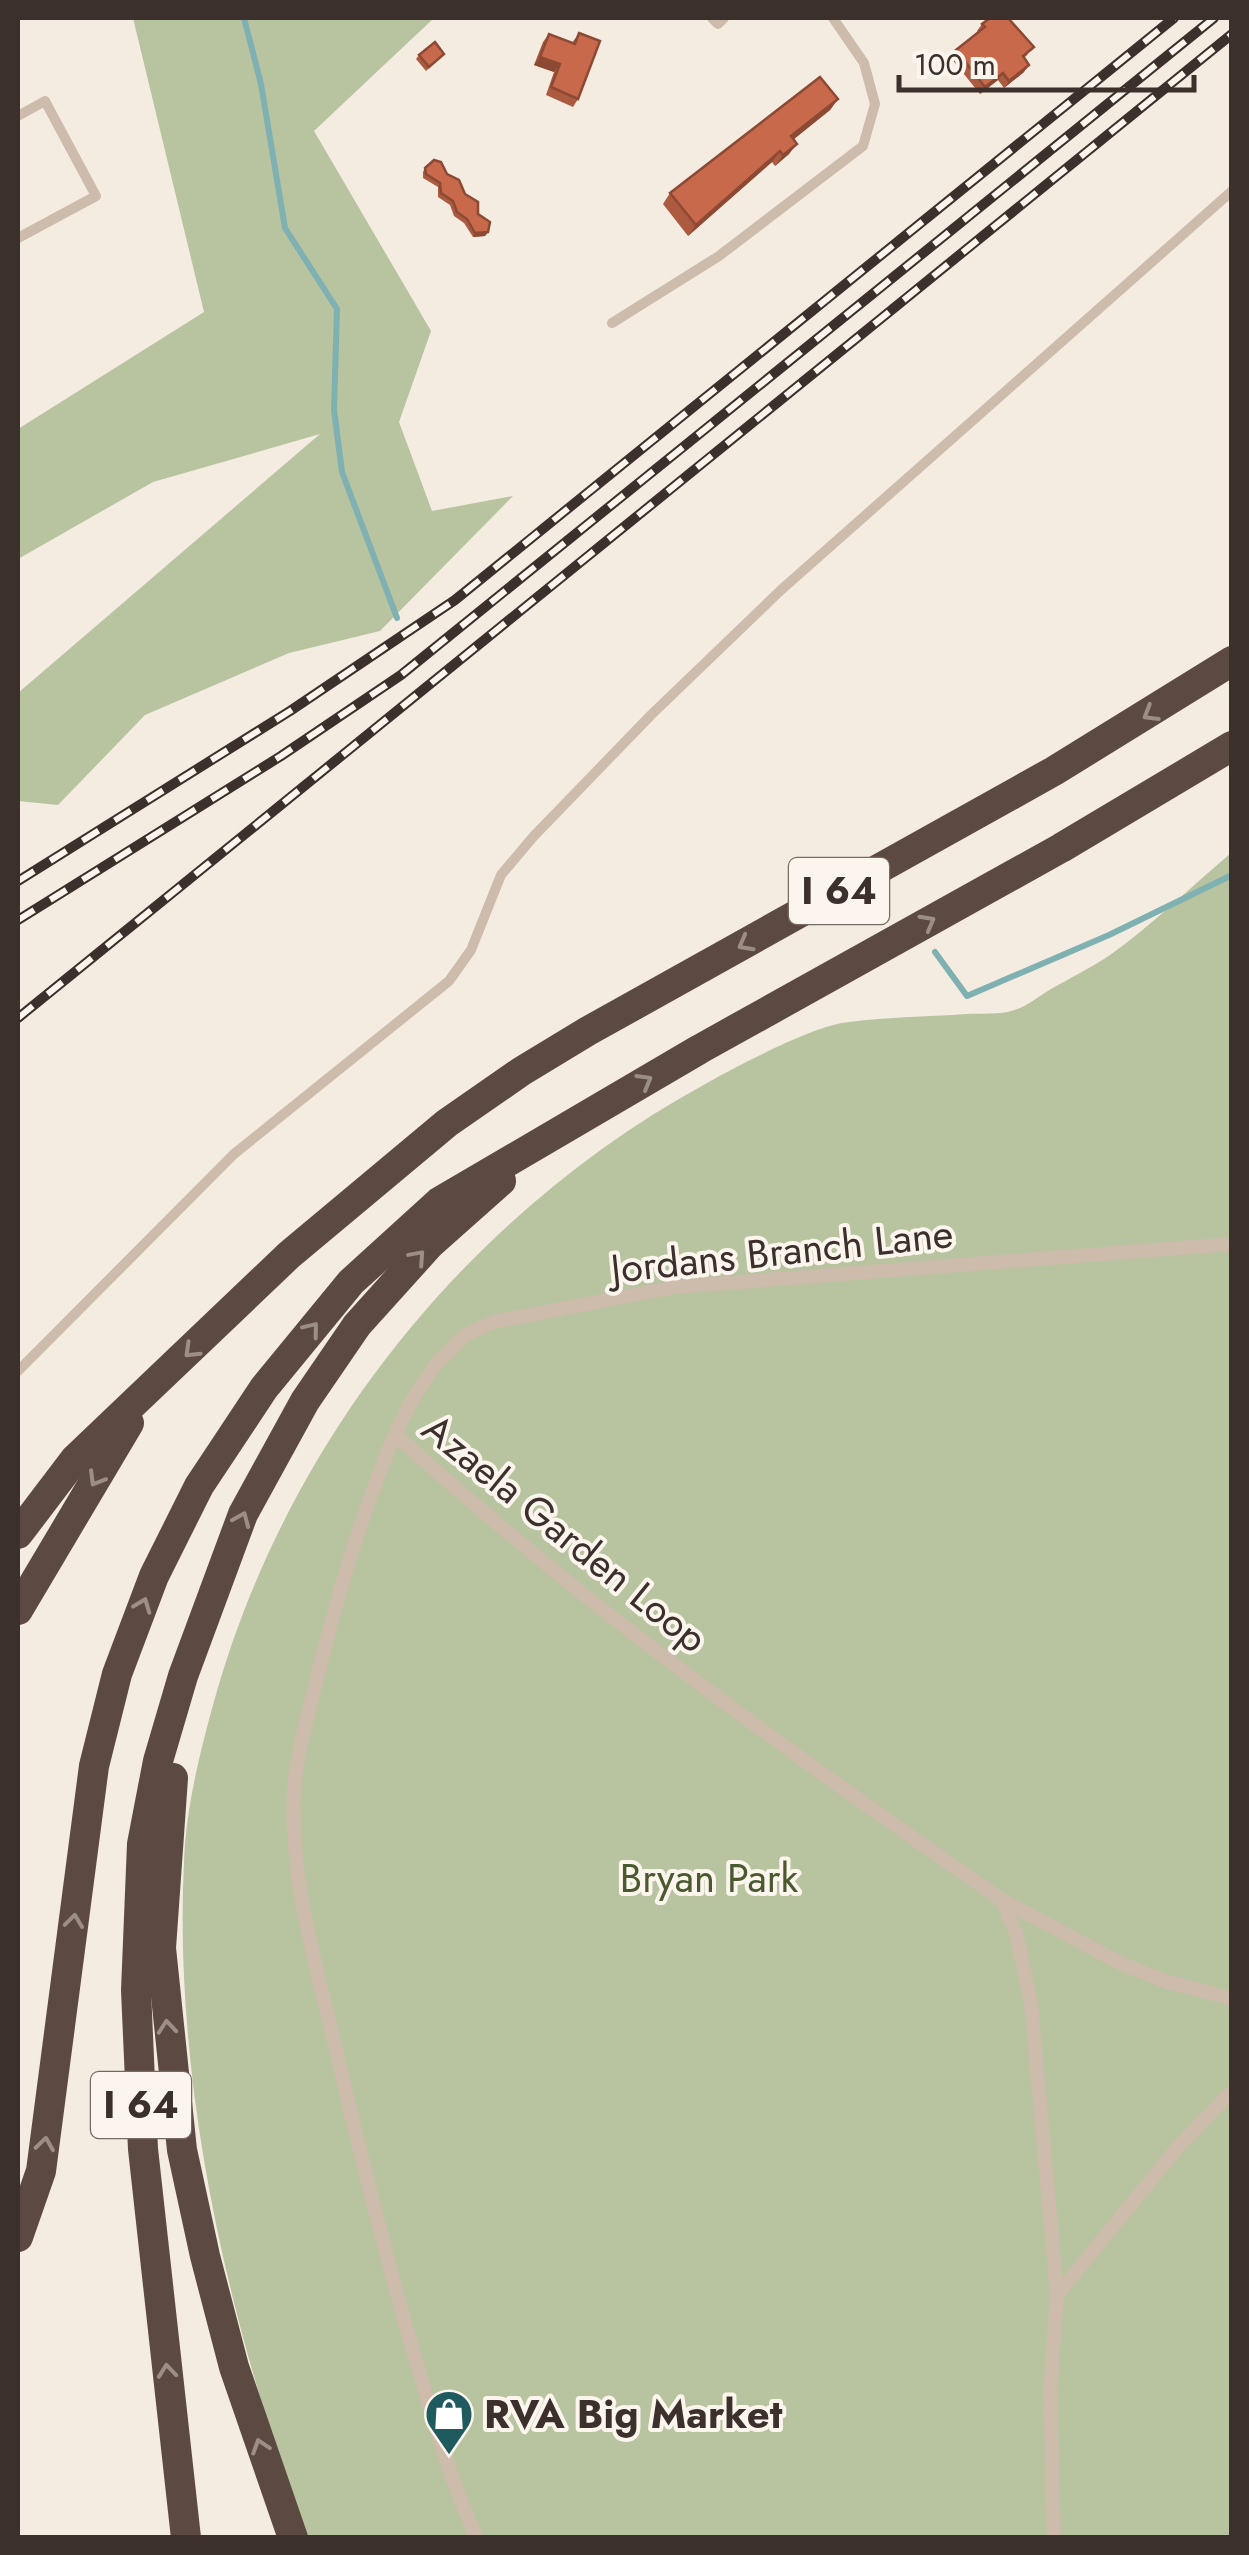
<svg xmlns="http://www.w3.org/2000/svg" width="1249" height="2555" font-family="Jost,sans-serif">
	<rect width="100%" height="100%" fill="#f4ebe1"/>
	<!-- green -->
	<g fill="#b8c4a0">
		<path d="M133 18H434L314 131 431 331 399 422 432 511 513 496 380 631 289 653 145 715 58 805 18 801V693L320 434 153 482 18 559V429L204 312Z"/>
		<path d="M1231 853V2537L308 2538C229 2329 173 2085 184 1861 186 1809 199 1756 213 1705 285 1442 467 1214 707 1083 739 1065 808 1029 842 1023 882 1017 925 1017 966 1014 980 1013 998 1015 1011 1011 1025 1008 1039 996 1051 989 1070 978 1091 968 1110 955 1152 925 1191 887 1231 853Z"/>
	</g>
	<g fill="none" stroke-linecap="round" stroke-linejoin="round">
		<!-- stream -->
		<g stroke="#7fb0b2" stroke-width="6">
			<path d="M244 18 261 84 285 228 337 309 334 410 342 472 397 618"/>
			<path d="M935 952 967 996 1109 935 1232 875"/>
		</g>
		<!-- service -->
		<g stroke="#cdbbac" stroke-width="10">
			<path d="M712 18 718 24 724 18"/>
			<path d="M18 116 45 101 96 196 18 238"/>
			<path d="M612 323 719 256 863 146 875 104 864 63 833 18"/>
			<path d="M18 1371 234 1154 449 981 471 950 501 875 533 837 651 715 781 590 1232 191"/>
		</g>
		<!-- pedestrian -->
		<g stroke="#cdbbac" stroke-width="14">
			<path d="M395 1434 412 1400 435 1365 465 1335 493 1322 675 1287 1232 1244"/>
			<path d="M1002 1900 1120 1963 1162 1980 1232 1999"/>
			<path d="M1057 2295 1178 2147 1232 2091"/>
			<path d="M477 2538C453 2487 438 2434 422 2381 390 2274 363 2166 338 2058 318 1970 289 1881 294 1790 296 1755 307 1720 315 1686 336 1599 360 1517 395 1434 583 1606 793 1755 1002 1900L1016 1933 1031 2003 1057 2295 1050 2391 1054 2538"/>
		</g>
		<!-- motorway -->
		<g stroke="#5c4a42" stroke-width="30">
			<path d="M18 1534 75 1459 289 1255 447 1123 522 1071 588 1031 1054 771 1232 661"/>
			<path d="M18 1610 129 1423"/>
			<path d="M173 1778 161 1948 182 2150 205 2256 234 2367 293 2538"/>
			<path d="M18 2237 41 2171 94 1766 117 1674 154 1576 199 1486 264 1388 351 1282 439 1202 700 1049 1061 848 1232 746"/>
			<path d="M186 2538 143 2149 136 1990 142 1844 158 1761 183 1676 243 1514 305 1401 357 1325 430 1244 501 1181"/>
		</g>
		<!-- rail casing -->
		<g stroke="#3b302b" stroke-width="10">
			<g id="rail">
				<path d="M18 881 290 711 455 600 1174 18"/>
				<path d="M18 920 281 756 401 675 1214 18"/>
				<path d="M18 1018 1232 34"/>
			</g>
		</g>
		<!-- rail -->
		<use href="#rail" stroke="#fbf5ee" stroke-width="6" stroke-dasharray="19" stroke-linecap="butt"/>
	</g>
	<!-- wall -->
	<g fill="#ac5a40">
		<path d="M982 24 1028 54 1024 58V72L1004 88 998 80 980 94 951 58 956 50 978 32 977 31Z"/>
		<path d="M579 33 578 99 573 107 546 95 554 72 534 65 543 42 549 34 572 43Z"/>
		<path d="M444 54 426 71 416 59 419 55Z"/>
		<path d="M838 99 830 110 794 139 789 154 775 166 772 162 688 236 663 204 670 193Z"/>
		<path d="M425 168 447 174 465 194 488 232 485 236 473 237 464 223 454 216 450 205 438 197V187L423 178V172Z"/>
	</g>
	<!-- shaded-wall -->
	<g fill="#8c4a34">
		<path d="M540 57 560 64 554 72 534 65Z"/>
		<path d="M1029 65 1024 72 1004 88 1009 81Z"/>
		<path d="M1003 73 998 80 980 94 985 87Z"/>
		<path d="M838 99 830 110 784 147 791 136Z"/>
		<path d="M797 144 789 154 775 166 783 155Z"/>
		<path d="M780 151 772 162 688 236 696 225Z"/>
		<path d="M488 232 485 236 473 237 475 233Z"/>
	</g>
	<!-- building -->
	<g fill="#c8694b" stroke="#8c4a34" stroke-width="2.5">
		<path d="M990 18H1008L1034 47 1023 56 1029 65 1009 81 1003 73 985 87 956 50 985 27 982 24Z"/>
		<path d="M579 33 600 41 578 99 551 87 560 64 540 57 549 34 575 44Z"/>
		<path d="M435 42 444 54 429 67 419 55Z"/>
		<path d="M820 77 838 99 791 136 797 144 783 155 780 151 696 225 670 193Z"/>
		<path d="M434 160 441 162 447 174 459 180 465 194 478 202V214L490 222 488 232 475 233 467 219 457 212 453 201 441 193 440 183 426 174 425 168Z"/>
	</g>
	<!-- one-way arrows -->
	<defs><path id="oneway-chevron" d="M-2-3.5L2.5 0L-2 3.5" fill="none" stroke-width="1.6" stroke-linecap="round" stroke-linejoin="round" transform="scale(2.5)"/></defs>
	<g stroke="#9c8e87">
		<use href="#oneway-chevron" transform="translate(1150 714) rotate(149)"/>
		<use href="#oneway-chevron" transform="translate(928 922) rotate(-29)"/>
		<use href="#oneway-chevron" transform="translate(745 944) rotate(151)"/>
		<use href="#oneway-chevron" transform="translate(645 1081) rotate(-30)"/>
		<use href="#oneway-chevron" transform="translate(418 1257) rotate(-48)"/>
		<use href="#oneway-chevron" transform="translate(312 1329) rotate(-51)"/>
		<use href="#oneway-chevron" transform="translate(191 1351) rotate(136)"/>
		<use href="#oneway-chevron" transform="translate(96 1479) rotate(121)"/>
		<use href="#oneway-chevron" transform="translate(242 1519) rotate(-67)"/>
		<use href="#oneway-chevron" transform="translate(143 1605) rotate(-69)"/>
		<use href="#oneway-chevron" transform="translate(74 1921) rotate(-83)"/>
		<use href="#oneway-chevron" transform="translate(167 2027) rotate(-95)"/>
		<use href="#oneway-chevron" transform="translate(45 2144) rotate(-82)"/>
		<use href="#oneway-chevron" transform="translate(167 2371) rotate(-96)"/>
		<use href="#oneway-chevron" transform="translate(260 2446) rotate(-108)"/>
	</g>
	<!-- icons -->
	<defs>
		<g id="shop-pin" transform="scale(2.5)"><path d="M0 17L-7.5 6A9.5 9.5 0 1 1 7.5 6Z" fill="#1f5a5e" stroke="#fbf5ee"/><path d="M-5-2.5h2.3a2.7 3.5 0 0 1 5.4 0H5L5.5 6h-11ZM-1.5-2.5h3a1.5 2.3 0 0 0-3 0Z" fill="#fff"/></g>
	</defs>
	<g fill-rule="evenodd">
		<use href="#shop-pin" x="449" y="2414"/>
	</g>
	<g text-anchor="middle" stroke-width="8" stroke-linejoin="round" paint-order="stroke">
		<!-- shield labels -->
		<g fill="#fbf5ee" stroke="#756b66" stroke-width="2.5">
			<rect x="789" y="858" width="100" height="66" rx="8"/>
			<rect x="91" y="2072" width="100" height="66" rx="8"/>
		</g>
		<g font-size="38" font-weight="bold" fill="#3b302b">
			<text x="839" y="904">I 64</text>
			<text x="141" y="2118">I 64</text>
		</g>
		<!-- street labels -->
		<g font-size="40" fill="#3b302b" stroke="#fbf5ee">
			<text transform="translate(782 1251) rotate(-6)" y="14">Jordans Branch Lane</text>
			<text transform="translate(565 1533) rotate(39)" y="14">Azaela Garden Loop</text>
		</g>
		<!-- park labels -->
		<g font-size="40" fill="#4a5a2e" stroke="#fbf5ee">
			<text x="709" y="1892">Bryan Park</text>
		</g>
		<!-- poi labels -->
		<g font-size="40" font-weight="bold" fill="#3b302b" stroke="#fbf5ee" text-anchor="start">
			<text x="484" y="2428">RVA Big Market</text>
		</g>
	</g>
	<!-- border -->
	<rect width="1249" height="2555" fill="none" stroke="#3b302b" stroke-width="40"/>
	<!-- scale -->
	<path d="M899 75v15h295v-15" fill="none" stroke="#3b302b" stroke-width="5"/>
	<text x="914" y="75" font-size="30" fill="#3b302b" stroke="#fbf5ee" stroke-width="8" paint-order="stroke">100 m</text>
</svg>
